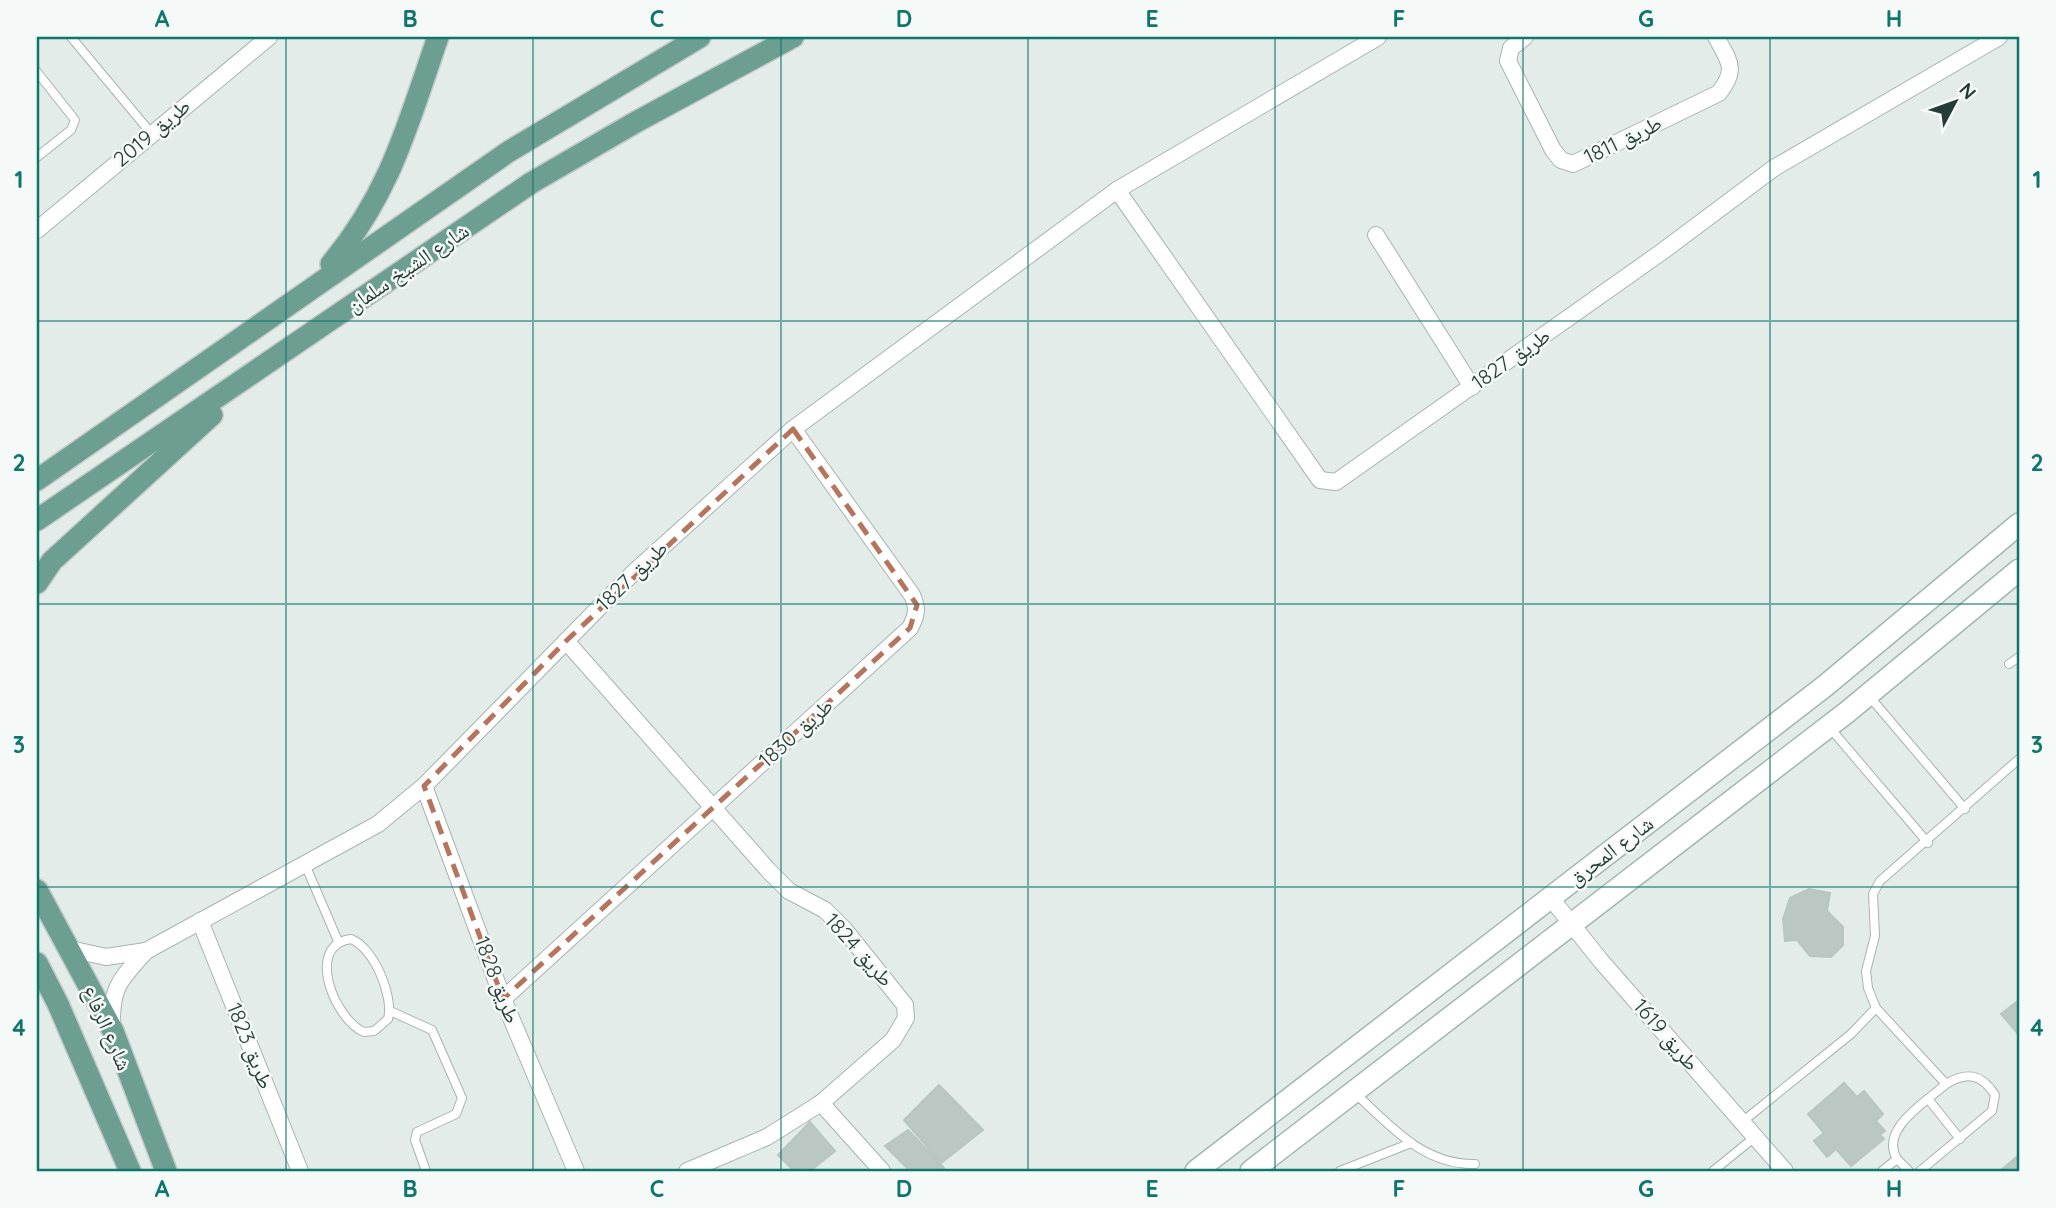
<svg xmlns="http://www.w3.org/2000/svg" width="2056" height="1208" font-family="Quicksand,'Noto Naskh Arabic',sans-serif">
	<rect width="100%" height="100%" fill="#e4ece9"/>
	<!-- building -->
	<g fill="#bac7c2" stroke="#b7c6c0" stroke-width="2">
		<path d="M1809 889 1830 893 1827 911 1843 927V945L1831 957 1810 956 1797 940 1785 941 1783 919 1790 898Z"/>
		<path d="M2019 1000V1035L2001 1014Z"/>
		<path d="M1844 1083 1857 1097 1864 1091 1883 1114 1876 1121 1885 1131 1880 1135 1884 1139 1851 1166 1836 1149 1827 1157 1814 1141 1824 1133 1808 1114Z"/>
		<path d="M939 1085 983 1130 941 1163 904 1120Z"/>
		<path d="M810 1122 835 1151 810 1171H794L778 1155Z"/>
		<path d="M908 1130 944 1168 941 1171H910L885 1146Z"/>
		<path d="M2019 1155V1171H2000Z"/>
	</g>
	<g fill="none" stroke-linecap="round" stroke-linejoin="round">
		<!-- service casing -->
		<g stroke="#a7b4b0" stroke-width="10">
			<g id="service">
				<path d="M71 37 151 133"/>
				<path d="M37 72 75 120 71 130 37 157"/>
				<path d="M2009 664 2019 657"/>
				<path d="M1869 696 1965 809"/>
				<path d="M1830 728 1928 843"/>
				<path d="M304 862 338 941"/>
				<path d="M351 939C374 948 394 996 388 1019L374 1031 364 1032C335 1020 304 945 351 939Z"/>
				<path d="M1876 1008 1946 1084C1926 1102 1879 1129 1897 1159"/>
				<path d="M390 1011 432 1030 462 1098 456 1114 417 1132 415 1140 426 1171"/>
				<path d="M1356 1094C1391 1127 1424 1165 1475 1164"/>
				<path d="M1929 1100 1960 1139"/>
				<path d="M1742 1122 1851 1034 1876 1008 1868 988 1866 971 1875 936 1873 894 1880 881 2019 759"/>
				<path d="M1340 1171 1411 1143"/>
				<path d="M1713 1171 1755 1137"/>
				<path d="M1882 1171 1897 1159 1909 1171"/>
				<path d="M1920 1171 1992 1111 1995 1095C1982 1074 1967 1071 1946 1084"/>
			</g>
		</g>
		<!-- minor casing -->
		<g stroke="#a7b4b0" stroke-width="18">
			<g id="minor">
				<path d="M1525 37 1511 48 1508 61 1553 150 1561 160 1573 164 1719 93C1738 69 1729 61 1716 37"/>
				<path d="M1117 190 1320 480 1336 482 1663 251 1774 168 1999 37"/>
				<path d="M37 230 269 37"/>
				<path d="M1376 235 1472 387"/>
				<path d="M566 641 768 870 789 891 825 910 844 929 905 1005 906 1018 893 1040 821 1103 767 1137 687 1171"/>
				<path d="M424 786 503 999 576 1171"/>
				<path d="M1550 897 1601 961 1785 1171"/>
				<path d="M200 921 300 1171"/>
				<path d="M70 949 106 957 146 951C121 979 111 986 112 1025"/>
				<path d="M146 951 378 824 424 786 632 574 793 429 1117 190 1378 37"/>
				<path d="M503 999 910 628C917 615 918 608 912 595L793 429"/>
				<path d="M821 1103 882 1171"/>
			</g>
		</g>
		<!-- secondary casing -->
		<g stroke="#a3b7b0" stroke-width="24">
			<g id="secondary">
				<path d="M1196 1171 1825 686 2019 524"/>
				<path d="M1251 1171 1846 713 2019 570"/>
			</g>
		</g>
		<!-- primary casing -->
		<g stroke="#c2c9c7" stroke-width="24">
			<g id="primary">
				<path d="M331 264C391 192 408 123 438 37"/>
				<path d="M37 480 508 152 700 37"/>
				<path d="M37 520 531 183 636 122 793 37"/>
				<path d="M37 583 52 561 212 415"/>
				<path d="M37 890 113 1031 166 1171"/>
				<path d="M37 963 58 1004 130 1171"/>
			</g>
		</g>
		<!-- service -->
		<use href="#service" stroke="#fff" stroke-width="8"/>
		<!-- minor -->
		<use href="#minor" stroke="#fff" stroke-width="16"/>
		<!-- secondary -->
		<use href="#secondary" stroke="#fff" stroke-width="21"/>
		<!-- primary -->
		<use href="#primary" stroke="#6c9e92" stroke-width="21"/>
	</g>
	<!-- marked area -->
	<path fill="none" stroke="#b6745c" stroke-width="5" stroke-dasharray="14 9" stroke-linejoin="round" d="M793 429 917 605 910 628 503 999 424 786 566 641Z"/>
	<!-- grid -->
	<path fill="none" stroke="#0f766e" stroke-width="2" stroke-opacity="0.55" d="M286 37V1171M533 37V1171M781 37V1171M1028 37V1171M1275 37V1171M1523 37V1171M1770 37V1171M37 321H2019M37 604H2019M37 887H2019"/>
	<g text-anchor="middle" stroke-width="5" stroke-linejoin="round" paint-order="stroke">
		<!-- street labels -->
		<g font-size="21" fill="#253d36" stroke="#f5f9f7">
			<text transform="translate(152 133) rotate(-40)" y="7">طريق 2019</text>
			<text transform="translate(1623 140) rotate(-26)" y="7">طريق 1811</text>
			<text transform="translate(408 268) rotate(-34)" y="7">شارع الشيخ سلمان</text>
			<text transform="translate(1511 359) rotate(-35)" y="7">طريق 1827</text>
			<text transform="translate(632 576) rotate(-44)" y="7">طريق 1827</text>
			<text transform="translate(796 733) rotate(-42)" y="7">طريق 1830</text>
			<text transform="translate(1611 851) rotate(-37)" y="7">شارع المحرق</text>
			<text transform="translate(859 950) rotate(48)" y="7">طريق 1824</text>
			<text transform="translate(497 980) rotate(69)" y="7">طريق 1828</text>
			<text transform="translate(107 1028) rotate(66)" y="7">شارع الرفاع</text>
			<text transform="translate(1666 1035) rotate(49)" y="7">طريق 1619</text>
			<text transform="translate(250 1046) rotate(68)" y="7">طريق 1823</text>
		</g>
	</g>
	<!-- border -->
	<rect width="2056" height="1208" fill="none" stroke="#f5f9f7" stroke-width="77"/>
	<!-- north arrow -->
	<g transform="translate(1955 102) rotate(49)" stroke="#f5f9f7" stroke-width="5" paint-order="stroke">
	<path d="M0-5L12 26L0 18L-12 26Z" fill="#253d36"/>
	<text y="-10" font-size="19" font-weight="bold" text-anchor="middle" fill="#253d36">N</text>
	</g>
	<rect x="38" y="38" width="1980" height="1132" fill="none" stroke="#0f766e" stroke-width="2.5"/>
	<g font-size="23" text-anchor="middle" font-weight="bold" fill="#0f766e">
		<text x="162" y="27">A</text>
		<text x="410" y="27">B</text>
		<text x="657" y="27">C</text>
		<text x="904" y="27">D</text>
		<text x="1152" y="27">E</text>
		<text x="1399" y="27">F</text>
		<text x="1646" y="27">G</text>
		<text x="1894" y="27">H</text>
		<text x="19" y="188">1</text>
		<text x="2037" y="188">1</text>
		<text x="19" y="471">2</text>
		<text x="2037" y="471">2</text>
		<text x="19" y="753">3</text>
		<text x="2037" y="753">3</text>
		<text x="19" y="1036">4</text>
		<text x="2037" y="1036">4</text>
		<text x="162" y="1197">A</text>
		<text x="410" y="1197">B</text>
		<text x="657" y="1197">C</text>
		<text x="904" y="1197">D</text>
		<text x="1152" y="1197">E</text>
		<text x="1399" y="1197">F</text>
		<text x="1646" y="1197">G</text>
		<text x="1894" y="1197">H</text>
	</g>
</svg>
